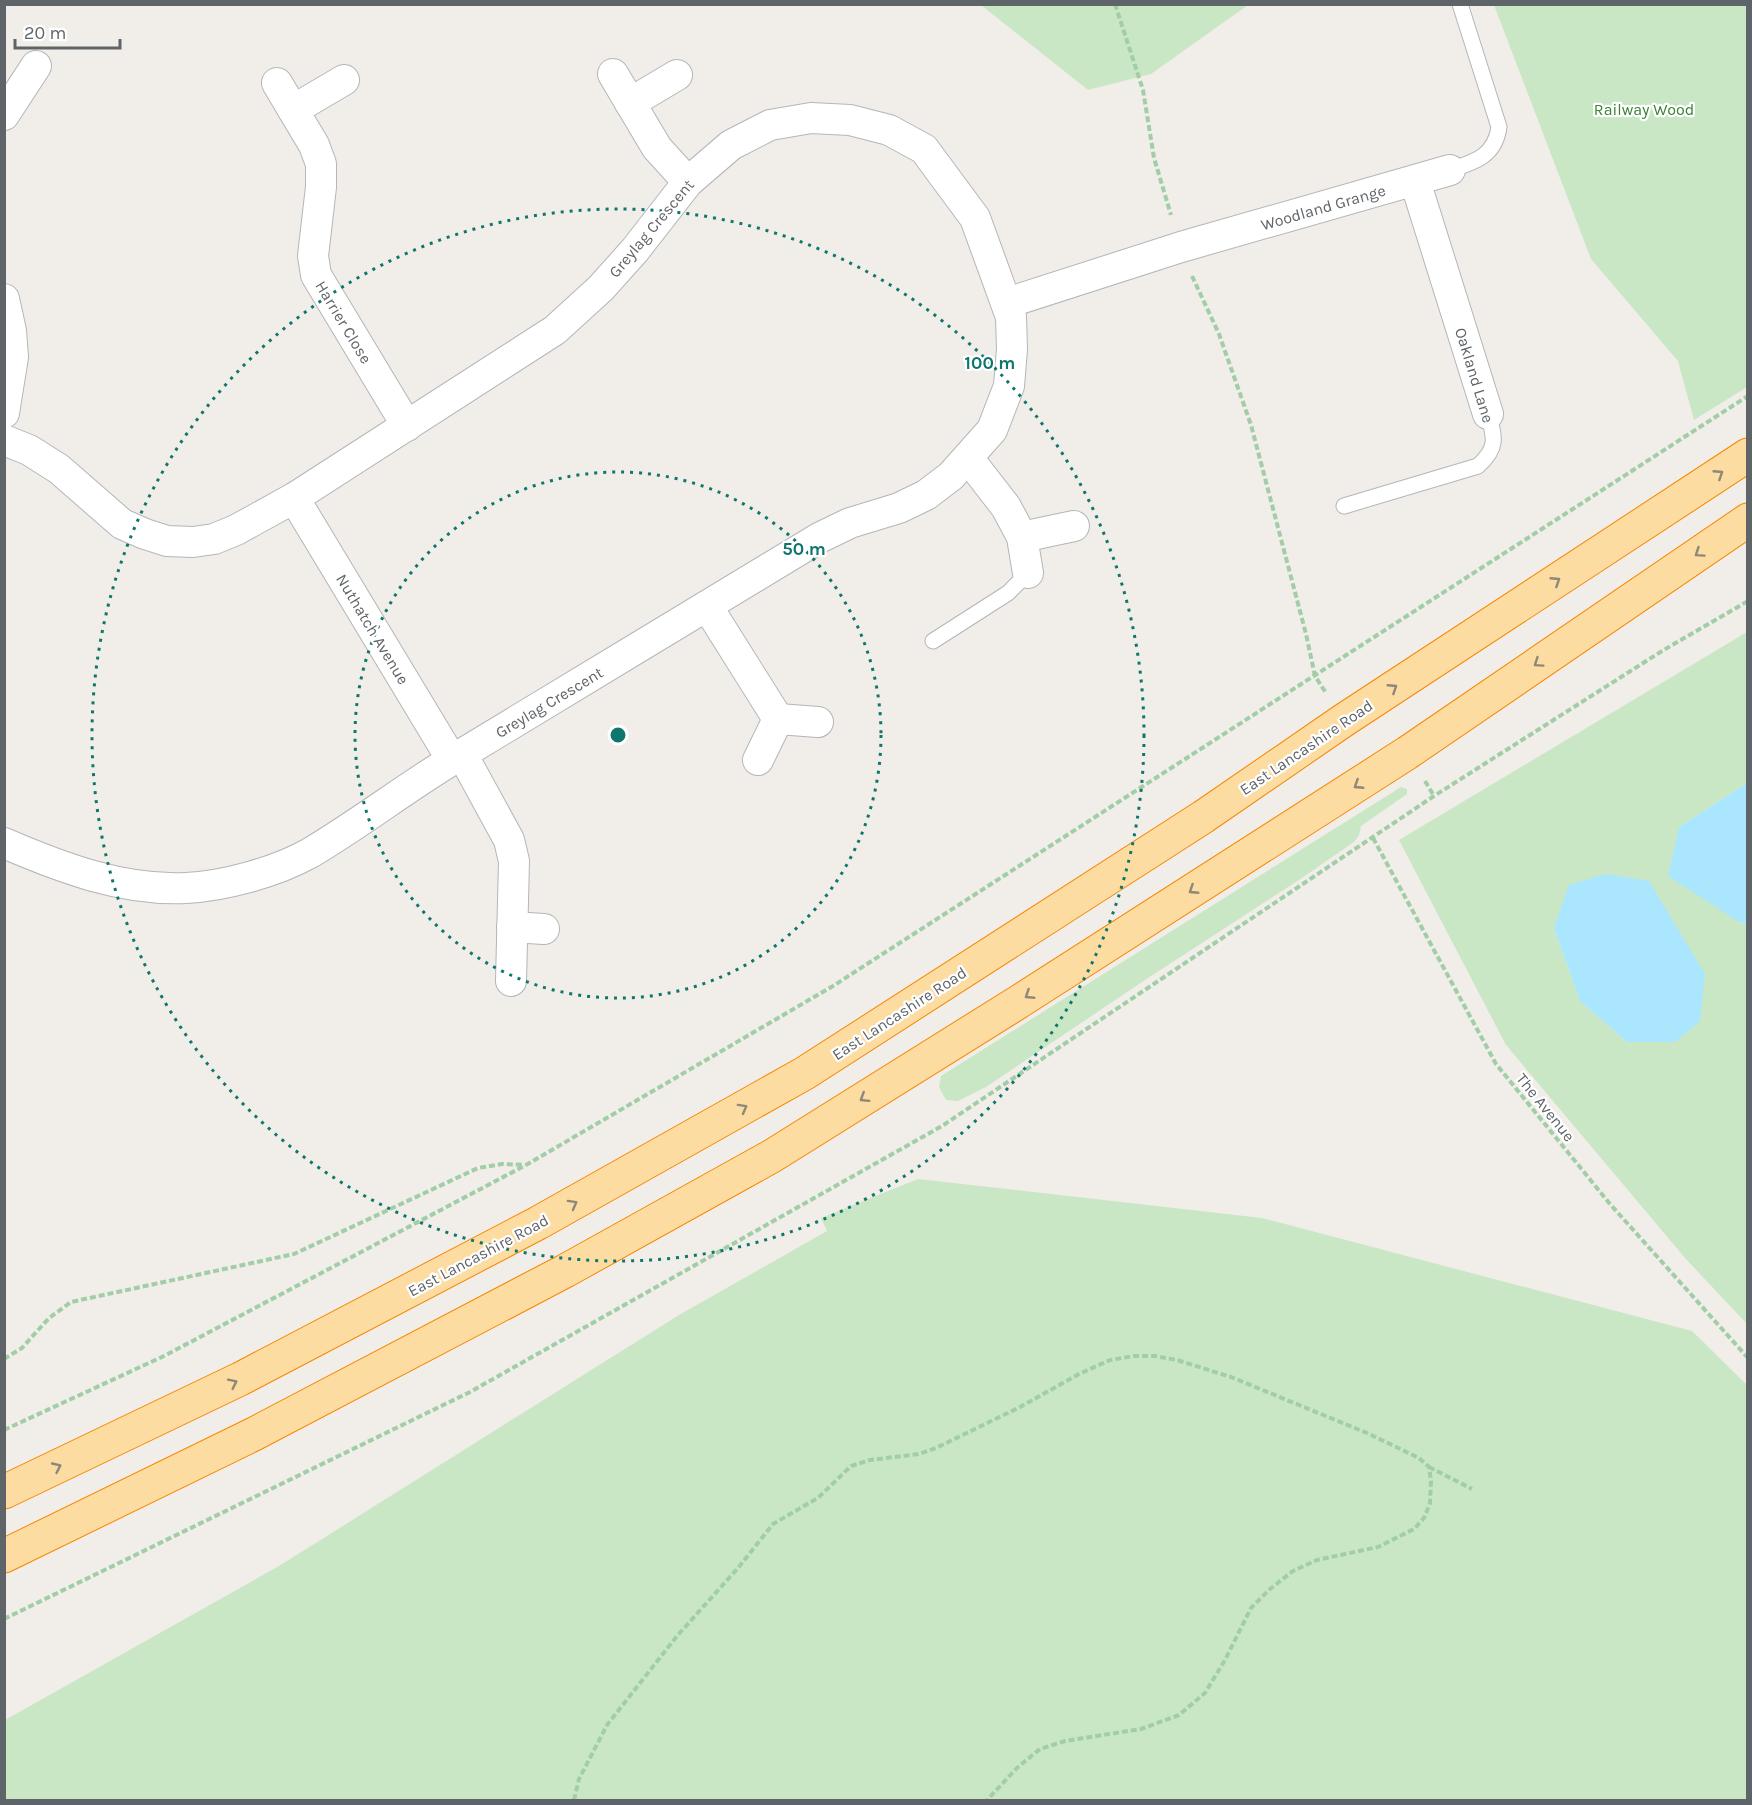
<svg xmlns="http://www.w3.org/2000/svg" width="1752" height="1805" font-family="Karla,sans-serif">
	<rect width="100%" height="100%" fill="#f1ede8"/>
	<!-- green -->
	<g fill="#cae7c5" fill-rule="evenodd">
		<path d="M981 5H1248L1151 74 1088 90Z"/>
		<path d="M1494 5H1747V387L1694 420 1678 361 1591 259Z"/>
		<path d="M1747 632V783L1679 827 1739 922 1747 924V1324L1685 1258 1506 1045 1399 840ZM1554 928 1627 1042 1580 1001Z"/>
		<path d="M1401 787 1407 789V794L1361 826 1359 835 1354 842 1299 880 1145 980 986 1087 958 1101 946 1100 939 1087 941 1076Z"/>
		<path d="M918 1179 1262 1218 1692 1331 1747 1385V1800H5V1720L279 1566 679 1315 827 1231 821 1218Z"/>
	</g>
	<!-- water -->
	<g fill="#aae6fe">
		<path d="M1747 783V924L1739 922 1668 876 1679 827Z"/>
		<path d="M1606 874 1649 881 1705 974 1700 1021 1675 1042H1627L1580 1001 1554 928 1569 885Z"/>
	</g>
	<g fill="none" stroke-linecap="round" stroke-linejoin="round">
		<!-- service casing -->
		<g stroke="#b3b6ba" stroke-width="17">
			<g id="service">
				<path d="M1450 170C1475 162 1495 156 1499 127L1460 4"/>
				<path d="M1344 506 1478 466C1498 448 1495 438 1488 414"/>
				<path d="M933 641 1008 593 1028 573"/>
			</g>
		</g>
		<!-- minor casing -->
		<g stroke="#b3b6ba" stroke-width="32">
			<g id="minor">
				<path d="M613 74 657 148 688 182"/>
				<path d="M277 83 314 145 321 164V187L313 256 316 275 407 426"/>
				<path d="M630 103 677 75"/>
				<path d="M293 110 344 80"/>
				<path d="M4 115 36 66"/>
				<path d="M1415 181 1488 414"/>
				<path d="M4 299 11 331 13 357 4 413"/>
				<path d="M1007 303 1181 247 1450 170"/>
				<path d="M4 440 29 450 59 469 122 524 145 534 167 541 193 542 214 539 236 530 294 498 555 330 601 288 635 250 688 182 731 145 770 125 811 118 850 120 889 130 924 149 975 218 1011 317 1012 349 1009 386 992 430 951 476 926 495 899 508 850 523 819 538C697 612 574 686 452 760 404 789 359 824 310 853 276 872 225 886 186 888 123 891 62 868 4 843"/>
				<path d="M968 458 1006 507 1022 537 1028 573"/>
				<path d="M294 498 452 760"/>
				<path d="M1022 537 1074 526"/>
				<path d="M707 606 778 719 758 760"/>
				<path d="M778 719 818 722"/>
				<path d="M462 754 509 840 514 861 511 981"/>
				<path d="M512 927 544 929"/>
			</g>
		</g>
		<!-- trunk casing -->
		<g stroke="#f68702" stroke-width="35">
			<g id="trunk">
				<path d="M4 1492 240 1379 538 1223 805 1073 1203 817 1344 720 1748 455"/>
				<path d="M4 1556 254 1434 565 1271 772 1156 1020 1001 1407 753 1748 520"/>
			</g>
		</g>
		<!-- path -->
		<g stroke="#a1cda7" stroke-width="4" stroke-dasharray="6 3" stroke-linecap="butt">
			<path d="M1115 4 1143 90 1154 158 1171 215"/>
			<path d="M1192 276 1219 334 1251 425 1306 634 1315 676 1326 693"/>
			<path d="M1425 781 1434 796"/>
			<path d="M1373 838 1496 1064 1610 1204 1748 1358"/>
			<path d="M4 1359 22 1348 49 1318 71 1302 294 1254 478 1168 502 1164 525 1165"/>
			<path d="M4 1430 164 1356 526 1165 833 986 1748 396"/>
			<path d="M1429 1467 1472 1489"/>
			<path d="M4 1619 470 1392 942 1126 1434 796 1662 651 1748 601"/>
			<path d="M574 1800 579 1779 607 1725 677 1636 738 1568 773 1524 818 1498 851 1466 870 1460 919 1454 936 1448 1020 1407 1079 1374 1110 1360 1134 1356H1155L1177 1360 1231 1377 1367 1433 1419 1458 1429 1467 1431 1481 1430 1503 1424 1518 1414 1529 1378 1547 1317 1560 1293 1571 1270 1589 1251 1608 1225 1660 1205 1693 1179 1715 1141 1729 1065 1741 1040 1749 1018 1767 987 1800"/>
		</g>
		<!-- service -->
		<use href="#service" stroke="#fff" stroke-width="15"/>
		<!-- minor -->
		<use href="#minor" stroke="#fff" stroke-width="30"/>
		<!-- trunk -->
		<use href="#trunk" stroke="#fddca2" stroke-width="33"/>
	</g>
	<!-- one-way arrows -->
	<defs><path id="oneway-chevron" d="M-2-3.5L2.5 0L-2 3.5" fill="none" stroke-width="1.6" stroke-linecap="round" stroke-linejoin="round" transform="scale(1.5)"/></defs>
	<g stroke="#8e8879">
		<use href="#oneway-chevron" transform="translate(1719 474) rotate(-33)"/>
		<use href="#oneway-chevron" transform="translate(1699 553) rotate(146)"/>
		<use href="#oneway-chevron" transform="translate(1556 581) rotate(-33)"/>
		<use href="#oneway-chevron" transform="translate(1538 663) rotate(146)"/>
		<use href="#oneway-chevron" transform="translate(1393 688) rotate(-33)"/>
		<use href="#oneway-chevron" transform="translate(1358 785) rotate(147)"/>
		<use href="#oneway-chevron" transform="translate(1193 890) rotate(147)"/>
		<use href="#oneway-chevron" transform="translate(1029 995) rotate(147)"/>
		<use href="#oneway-chevron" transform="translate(864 1098) rotate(148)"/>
		<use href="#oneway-chevron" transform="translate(743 1108) rotate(-29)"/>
		<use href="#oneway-chevron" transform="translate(573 1204) rotate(-29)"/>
		<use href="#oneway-chevron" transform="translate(233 1383) rotate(-26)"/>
		<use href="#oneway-chevron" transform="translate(57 1467) rotate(-25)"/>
	</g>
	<!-- distance rings -->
	<g fill="none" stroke="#0f766e" stroke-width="3" stroke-dasharray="3 6">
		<circle cx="618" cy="735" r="263"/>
		<circle cx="618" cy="735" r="526"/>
	</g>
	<g text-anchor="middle" stroke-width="4.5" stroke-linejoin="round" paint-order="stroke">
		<!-- park labels -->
		<g font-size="16" fill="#3c8135" stroke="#fff">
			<text x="1644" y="115">Railway Wood</text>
		</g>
		<!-- street labels -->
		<g font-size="16" fill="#5f6468" stroke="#fff">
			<text transform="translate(1323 207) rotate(-16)" y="6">Woodland Grange</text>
			<text transform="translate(651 228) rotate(-50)" y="6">Greylag Crescent</text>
			<text transform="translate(344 322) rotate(59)" y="6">Harrier Close</text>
			<text transform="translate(1475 375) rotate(73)" y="6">Oakland Lane</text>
			<text transform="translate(373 629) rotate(59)" y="6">Nuthatch Avenue</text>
			<text transform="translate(549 702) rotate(-31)" y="6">Greylag Crescent</text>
			<text transform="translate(1306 747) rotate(-34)" y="6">East Lancashire Road</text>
			<text transform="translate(899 1013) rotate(-33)" y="6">East Lancashire Road</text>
			<text transform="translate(1546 1107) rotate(51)" y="6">The Avenue</text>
			<text transform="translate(478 1255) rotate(-28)" y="6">East Lancashire Road</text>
		</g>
	</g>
	<circle cx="618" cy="735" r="9" fill="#0f766e" stroke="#fff" stroke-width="3"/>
	<g font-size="18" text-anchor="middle" font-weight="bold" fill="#0f766e" stroke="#fff" stroke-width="4.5" stroke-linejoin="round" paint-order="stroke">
		<text x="990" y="369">100 m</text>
		<text x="804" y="555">50 m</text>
	</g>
	<!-- border -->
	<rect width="1752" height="1805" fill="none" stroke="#5f6468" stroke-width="12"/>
	<!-- scale -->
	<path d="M15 39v9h105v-9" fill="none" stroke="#5f6468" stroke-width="3"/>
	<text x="24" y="39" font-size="18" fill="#5f6468" stroke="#ffffff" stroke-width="4.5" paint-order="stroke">20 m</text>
</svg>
